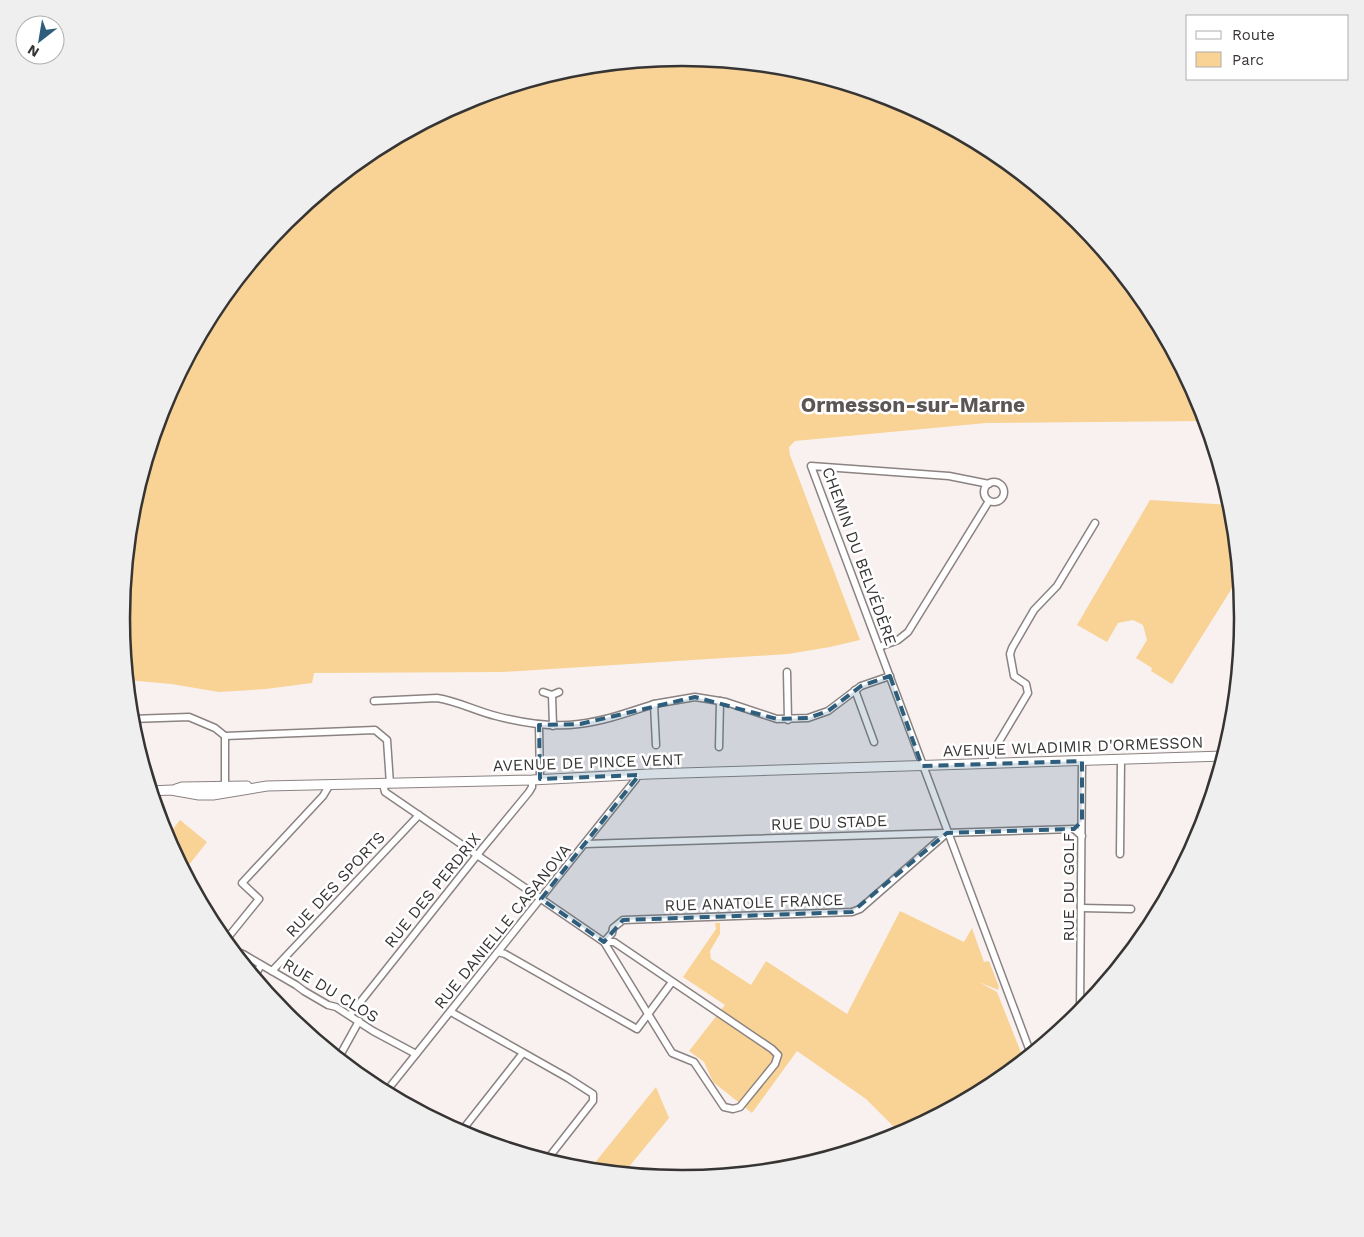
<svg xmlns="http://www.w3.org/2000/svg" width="1364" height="1237" font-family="'Work Sans',sans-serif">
	<rect width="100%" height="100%" fill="#f9f1f0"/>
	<!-- green -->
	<g fill="#f8d395">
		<path d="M682 58 792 68 897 100 994 152 1079 222 1149 307 1200 404 1206 421 986 423 795 441 789 447 790 455 860 640 830 647 788 654 503 672 314 673 312 683 266 689 219 692 171 684 127 680 121 618 132 509 164 404 216 307 286 222 371 152 468 100 573 68Z"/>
		<path d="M1150 500 1231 505 1232 509 1239 577 1172 684 1151 671 1152 668 1136 658 1147 640 1143 625 1133 620 1118 623 1107 642 1077 625Z"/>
		<path d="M180 820 207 842 184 871 166 838Z"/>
		<path d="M900 911 964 942 972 928 984 962 989 961 999 987 998 990 979 982 997 992 1024 1060 993 1085 901 1134 866 1099 797 1051 752 1113 713 1082 704 1062 689 1051 725 1005 683 977 716 929 715 923H720V934L710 951 711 959 751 985 766 961 847 1014Z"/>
		<path d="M656 1087 669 1118 623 1174 589 1170Z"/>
	</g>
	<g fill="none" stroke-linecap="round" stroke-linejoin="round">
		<!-- minor casing -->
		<g stroke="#8a8382" stroke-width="9">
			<g id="minor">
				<circle cx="994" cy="492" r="10"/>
				<path d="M989 484 949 476 811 466 1031 1054"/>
				<path d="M879 647 898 640 908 632 989 501"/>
				<path d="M787 672 788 720"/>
				<path d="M855 690 874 742"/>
				<path d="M543 692 552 695 559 692"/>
				<path d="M552 695 553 726"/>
				<path d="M374 701 437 698C457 701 476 711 496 716 523 723 551 728 579 724 605 721 629 712 654 704"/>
				<path d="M131 719 189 717 215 728 225 736 375 730 387 740 390 784"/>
				<path d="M539 725 540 779"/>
				<path d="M656 745 654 704 695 697 726 702 777 719 808 718 828 711 861 686 890 676"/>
				<path d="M719 747 720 701"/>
				<path d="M992 764V757L994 750 1028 693 1026 684 1014 676 1010 654 1012 648 1034 610 1057 586 1095 523"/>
				<path d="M383 784 385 792 604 942 672 1053 694 1062 724 1107 733 1109 740 1107 775 1064 778 1055 772 1049 614 942H604"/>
				<path d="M225 786V736"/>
				<path d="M585 844 1074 829 1082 836"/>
				<path d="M1120 854 1121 760"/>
				<path d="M1081 908 1131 909"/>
				<path d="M225 941 259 899 242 883 323 796 329 786"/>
				<path d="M604 942 612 933 613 928 623 920 852 912 860 909 947 833"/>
				<path d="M232 950 243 954 296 985 304 991 328 1005 336 1007 373 1031 416 1054"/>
				<path d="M498 952 505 954 637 1029 672 982"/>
				<path d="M272 971 419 815"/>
				<path d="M254 977 261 965"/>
				<path d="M451 1012 568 1078 593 1094V1101L546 1161"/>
				<path d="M1080 1013 1082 761"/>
				<path d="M350 1015 482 849 529 792 532 787V780"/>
				<path d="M338 1059 359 1021"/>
				<path d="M385 1093 636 779 637 775"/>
				<path d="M460 1133 523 1053"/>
			</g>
		</g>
		<!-- secondary casing -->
		<g stroke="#8a8382" stroke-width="11">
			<g id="secondary">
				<path d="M176 789 182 787 247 786"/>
				<path d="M151 791 171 790 199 795H213L267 786 532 780 649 774 1224 756"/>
			</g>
		</g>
		<!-- minor -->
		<use href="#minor" stroke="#fff" stroke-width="6"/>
		<!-- secondary -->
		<use href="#secondary" stroke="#fff" stroke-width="9"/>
	</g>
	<!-- marked area -->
	<path fill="#2f5e7d" fill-opacity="0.2" stroke="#2f5e7d" stroke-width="4" stroke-dasharray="10 6" stroke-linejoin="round" d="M890 676 922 766 1082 761V821L1074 829 947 833 852 912 623 920 604 942 541 899 639 775 540 779 539 725 580 724 695 697 777 719 808 718 828 711 861 686Z"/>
	<g text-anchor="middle" stroke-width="5" stroke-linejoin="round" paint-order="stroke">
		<!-- street labels -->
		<g font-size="16" fill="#373434" stroke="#fff">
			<text transform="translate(860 556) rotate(70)" y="6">CHEMIN DU BELVÉDÈRE</text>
			<text transform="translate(1073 746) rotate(-2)" y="6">AVENUE WLADIMIR D'ORMESSON</text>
			<text transform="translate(588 762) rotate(-2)" y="6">AVENUE DE PINCE VENT</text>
			<text transform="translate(829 822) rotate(-2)" y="6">RUE DU STADE</text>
			<text transform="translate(335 884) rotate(-47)" y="6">RUE DES SPORTS</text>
			<text transform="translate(1068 887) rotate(-90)" y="6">RUE DU GOLF</text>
			<text transform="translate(432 890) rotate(-51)" y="6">RUE DES PERDRIX</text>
			<text transform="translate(754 902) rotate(-2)" y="6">RUE ANATOLE FRANCE</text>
			<text transform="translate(502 926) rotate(-51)" y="6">RUE DANIELLE CASANOVA</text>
			<text transform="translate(331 990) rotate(31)" y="6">RUE DU CLOS</text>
		</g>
		<!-- district labels -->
		<g font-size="21" font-weight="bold" fill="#5c5555" stroke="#fff">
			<text x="913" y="412">Ormesson-sur-Marne</text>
		</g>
	</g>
	<!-- crop -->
	<path d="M0 0H1364V1237H0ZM130 618a552 552 0 1 1 1104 0a552 552 0 1 1-1104 0Z" fill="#efefef" fill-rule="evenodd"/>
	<path fill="none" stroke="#373434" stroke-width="2.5" d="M130 618a552 552 0 1 1 1104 0a552 552 0 1 1-1104 0Z"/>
	<!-- legend -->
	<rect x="1186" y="15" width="162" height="65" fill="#ffffff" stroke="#afaeae"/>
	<rect x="1196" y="31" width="25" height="8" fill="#ffffff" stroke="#afaeae"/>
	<text x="1232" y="40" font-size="15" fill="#373434">Route</text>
	<rect x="1196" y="52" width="25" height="15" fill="#f8d395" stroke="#afaeae"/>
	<text x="1232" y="65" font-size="15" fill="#373434">Parc</text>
	<!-- north arrow -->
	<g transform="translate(40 40) rotate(211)"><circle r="24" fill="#ffffff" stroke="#afaeae"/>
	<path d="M0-4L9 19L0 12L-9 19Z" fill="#2f5e7d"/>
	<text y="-8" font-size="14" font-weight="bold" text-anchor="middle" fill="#373434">N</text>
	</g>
</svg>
